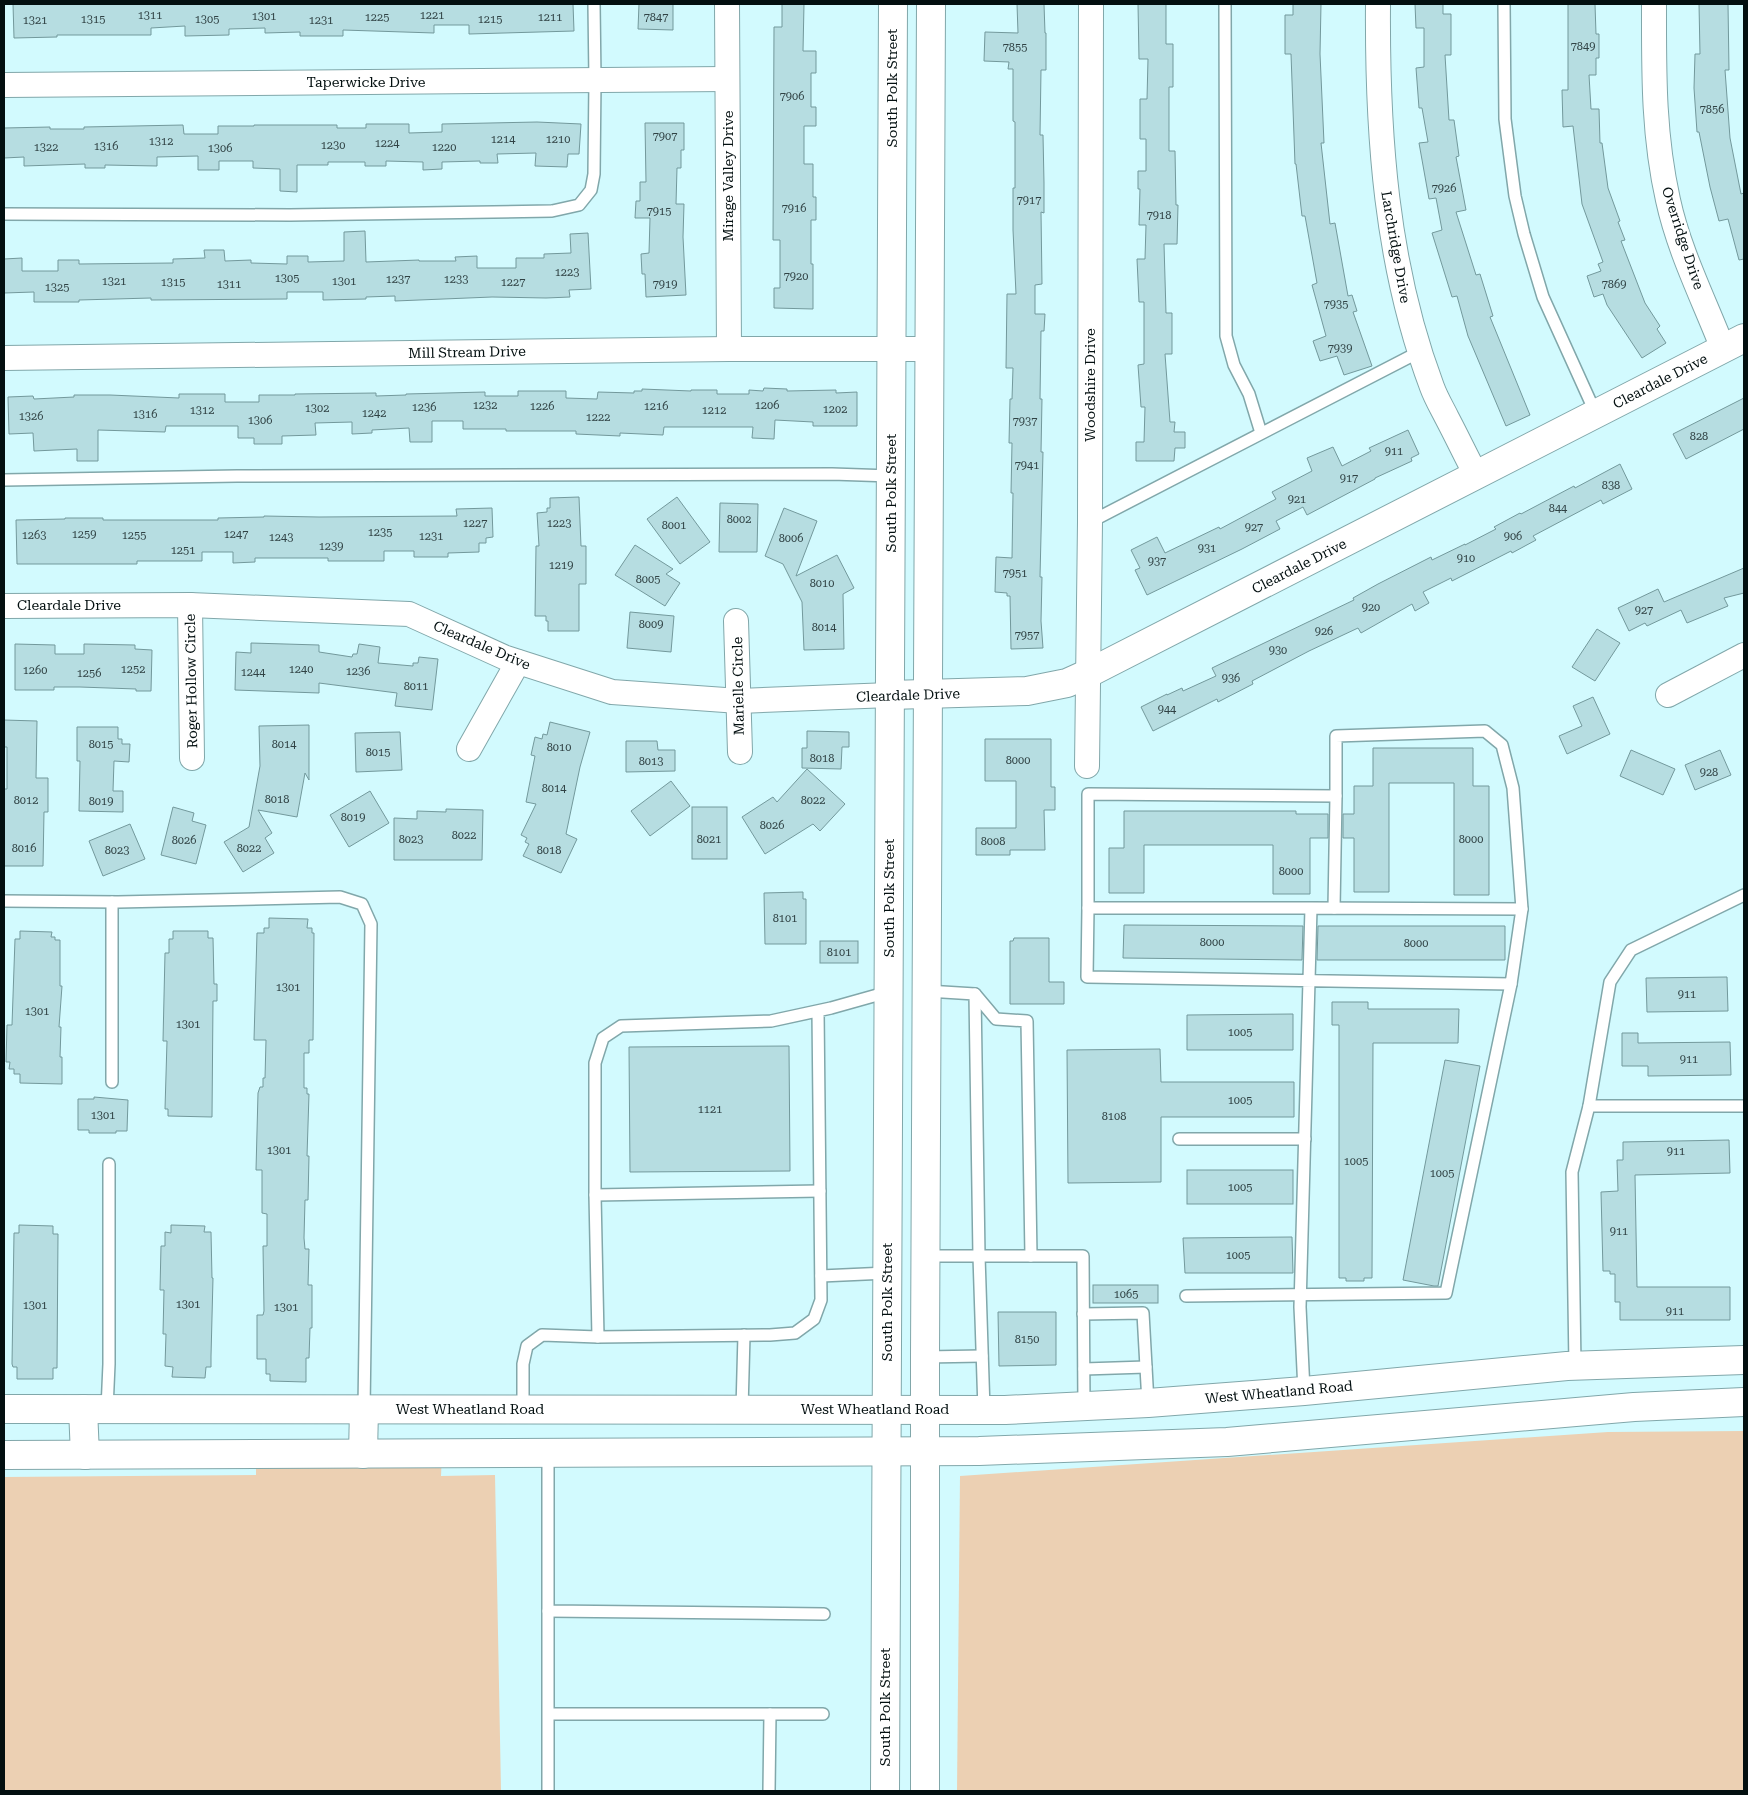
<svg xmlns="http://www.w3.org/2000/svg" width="1748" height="1795" font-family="'Roboto Serif',serif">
	<rect width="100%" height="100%" fill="#d2fafe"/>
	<!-- green -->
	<g fill="#ecd0b3">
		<path d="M1744 1431V1791H957L960 1476 1608 1432Z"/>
		<path d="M442 1453 441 1476 495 1475 501 1791H4V1477L256 1475V1455Z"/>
	</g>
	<!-- building -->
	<g fill="#b6dde1" stroke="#73999c">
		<path d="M13 4H573L574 31 469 34V25H434V33L343 30V36H300V32L265 33V28L229 29V35L185 36V26L151 28V35H57V37L14 38Z"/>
		<path d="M639 4H673V30L638 29Z"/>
		<path d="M782 4H804L803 51H816V73H811V107H816V126H804V164H813V197H816V220H811V264H813V309L774 308V288H780V240H773L774 27H782Z"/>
		<path d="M1017 4H1044L1045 33H1046V70H1041L1040 135H1043L1044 183V213L1041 212 1042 284 1035 285V314H1045L1044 331H1041L1040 399H1042L1041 452H1043L1040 577H1042L1041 621 1043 648 1011 649 1010 596H1007V593L995 592 996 557 1012 558 1013 493H1011L1012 443H1009L1010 399H1012L1013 368H1006L1007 294H1016L1013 230V188H1015V122L1013 121V69H1008L1009 62 984 61 985 32 1018 33Z"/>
		<path d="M1138 4H1166V44H1173V87H1169V151H1175L1176 205H1178L1177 244H1164L1166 313H1172V354H1165L1170 422H1175L1174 432H1185V448H1175L1174 461H1136V442H1144L1145 407H1141L1138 365 1144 364V302H1139L1137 259H1145L1146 225H1139L1140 189H1138V171H1146V139H1140V99H1147L1148 59H1139Z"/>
		<path d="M1293 4H1321L1320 54 1324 143H1321L1330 224 1335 223 1348 296 1352 295 1357 311 1353 312 1372 366 1344 375 1337 356 1320 361 1313 341 1326 336 1312 285 1317 283 1305 216H1302L1296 164H1295L1291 54H1285V15H1293Z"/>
		<path d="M1415 4H1443V14H1451V55H1445L1449 120H1454L1459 156 1456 157 1466 210 1456 212 1476 275 1480 274 1493 316 1490 317 1530 415 1506 426 1468 336 1457 296 1452 297 1432 233 1442 230 1436 198 1429 199 1419 143 1428 142 1422 108H1419L1416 68 1424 67V28H1416Z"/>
		<path d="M1568 4H1595L1596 34H1599V58H1596V75H1589L1591 109H1599L1600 143H1602L1608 188 1620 221 1618 222 1625 240 1621 241 1645 303 1660 326 1657 329 1666 343 1642 358 1607 305 1603 294 1594 297 1587 276 1601 271 1598 264 1603 262 1582 204 1573 126 1563 127 1562 90H1568Z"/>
		<path d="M1699 4H1728L1729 70H1725L1730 138 1741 194 1744 193V259L1739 260 1728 219 1719 221 1710 187 1699 132H1697L1694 88 1695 54H1700Z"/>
		<path d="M537 122 581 124 579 154H568L567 167 535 166 536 153 497 154 498 163H480V161L442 162V169L423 170V162L386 161V166H365V162H328V165H297V192L280 191V169L253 168V161H219V170H198V156L157 157V166L105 165V168H85V164L24 166V157L4 158V128L50 127V129H84V127L183 125 184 134H218V126H254V125H337V128H366V124H409V133L442 132V124Z"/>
		<path d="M645 123H684V150H681V168H677L676 204H684L683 237 686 295 646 297 645 274H642L641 254 649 253 650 218H635L636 201H640V182H646Z"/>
		<path d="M365 231 366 262 419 260V261H456L455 257 477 256V268H516V258H544V254L571 253 570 234 588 233 591 289 569 290 570 297 546 298 492 297 395 301V296L366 297V299L323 300V292H287V299L151 300V298L79 300V302H34V292L4 293V259L22 258V271H58V260H79V264L173 263V259L205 258 204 250H224L225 261 251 260V263L287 264V256H308V262L344 261V232Z"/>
		<path d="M764 388 787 389V391L836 390V393L857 392V426H813V422L775 420 774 439 752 438 753 427H664L663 435 620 433V436L576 434V431H506V429H463V421H432V442H410L409 428 372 430V433L352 434V422L315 423 316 435 282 436V444H254V438H238V426H166L165 432 98 430V461H77V449L34 451 33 433 9 434 8 397 33 396 34 399 74 397V395H110L179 398V394H225V402H259V395H295V394L376 393V396L406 395V394L485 392V396H518V391H566V398L597 399 598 392 634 393V391H642V389L691 391V390H717V394H749V390L763 391Z"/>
		<path d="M1744 398V429L1686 459 1673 434Z"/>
		<path d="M1408 430 1419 454 1411 458 1412 461 1375 478V479L1307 515 1303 507 1276 521 1280 529 1242 549 1147 595 1135 570 1140 568 1131 550 1157 537 1165 553 1219 527 1220 529 1276 499 1272 492 1312 471 1307 458 1333 447 1342 466 1371 451 1369 448Z"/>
		<path d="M1620 464 1632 489 1603 504 1601 500 1533 536 1536 540 1512 553 1511 551 1452 581 1451 578 1423 592 1429 603 1415 611 1412 604 1361 633 1358 628 1309 651 1252 681 1253 684 1218 702 1217 699 1153 731 1141 707 1167 694V695L1182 688 1183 691 1216 676 1212 668 1354 600 1353 598 1378 584 1431 557 1432 560 1465 544V545L1496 529 1494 527 1520 513 1521 514 1574 486 1575 488Z"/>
		<path d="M579 497 581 546H586V584H579V631H548V621H546V616H535L536 546H539L537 513 547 512V508H550V498Z"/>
		<path d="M677 497 710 542 680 564 647 519Z"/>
		<path d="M720 503 758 504 757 552H719Z"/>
		<path d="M492 508 493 537 486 538V543H479V552L448 553V557H414V551H384V561H328V558H255V562L233 563V552H202V561H137V564H17L16 520 65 519V518H103V520H218V518L264 517V516L319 517 457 516 456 509Z"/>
		<path d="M784 508 817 521 796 576 837 555 854 588 843 594 844 649 804 650 802 602 783 564 765 556Z"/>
		<path d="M635 545 673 569 666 574 680 583 665 606 615 575Z"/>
		<path d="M1744 568V593L1724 598 1728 606 1687 623 1681 610 1647 626 1645 623 1629 631 1618 608 1658 589 1664 602Z"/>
		<path d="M630 612 674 616 671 652 627 648Z"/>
		<path d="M1597 629 1620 643 1595 681 1572 667Z"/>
		<path d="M251 643 319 645V652L352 657 353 654H357L359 644 380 647 378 663 413 666V663H418L419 657 438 659 432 710 395 706 397 693 319 683V693L235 690 236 652 251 653Z"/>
		<path d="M15 644 55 645V654H84V644L135 645V649L152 650 151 691H136V689L80 687H54V690H15Z"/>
		<path d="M1593 697 1610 734 1567 754 1559 736 1582 726 1573 706Z"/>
		<path d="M4 720 37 721 36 778H48V812H44L43 866H4V789H7V747H4Z"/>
		<path d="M550 722 590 732 580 767 566 834 577 839 561 873 523 856 529 844 525 842 527 838 521 835 536 804 526 802 535 756 531 755 535 737 542 739 543 734 547 735Z"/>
		<path d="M309 725V780L305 773 297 817 258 810 272 833 265 838 274 853 243 872 224 842 249 827 260 766 259 726Z"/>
		<path d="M77 727H118V739H122V744H130L129 762 114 761 113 791H123V812L79 811 80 761H77Z"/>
		<path d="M807 731 849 732V747H842L841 769 802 768V748H807Z"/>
		<path d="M400 732 402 770 356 772 355 733Z"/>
		<path d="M985 739H1051V787H1055V810H1044L1045 850H1010V855H976V828H1016V781H985Z"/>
		<path d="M626 741H657L658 750H675V771L626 772Z"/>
		<path d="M1373 748H1473V786H1489V895H1454V783H1389V892H1354V838H1343V814H1354V786H1373Z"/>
		<path d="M1631 750 1675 769 1663 795 1620 776Z"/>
		<path d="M1720 750 1731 775 1695 790 1685 765Z"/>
		<path d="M807 769 845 804 820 831 813 824 765 854 742 817 773 797 777 802Z"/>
		<path d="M671 781 690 806 650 836 631 811Z"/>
		<path d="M370 791 389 823 349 847 330 815Z"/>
		<path d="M173 807 194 813 192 821 206 825 196 864 161 855Z"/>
		<rect x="692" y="807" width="35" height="52"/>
		<path d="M446 809 483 810 482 860H394V818L417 819V811L446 812Z"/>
		<path d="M1124 811H1296V814H1328V838H1310V894H1273V845H1144V893H1109V848H1124Z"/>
		<path d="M130 824 145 859 103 876 89 841Z"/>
		<path d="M803 892V899H806V944H765L764 893Z"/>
		<path d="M269 918 308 919 307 928H312V933H314L313 1040H309V1053H304V1088H307V1094H309L307 1156H309L308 1200H305L304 1238 305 1249H309L308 1285H312V1328H310L309 1358H306V1382L270 1381V1374H266V1359H257V1315H263L264 1311 263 1246H267V1214L262 1213V1170H256L258 1093 260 1087H263V1078H265L266 1040H254L257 933H264V928H269Z"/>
		<path d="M1124 925 1303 926 1302 960 1123 958Z"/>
		<path d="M1318 926H1505V960H1317Z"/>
		<path d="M20 931 52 932 51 937H55V940H60V986H62L59 1027H61L60 1057H62V1084L20 1083V1074H14V1069H9L10 1062H6L7 1025H12L15 939H20Z"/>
		<path d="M173 931H208V938H213L214 984H217V1001H213L212 1117 168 1116V1109H165L167 1041H163L165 953H169V939H173Z"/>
		<path d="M1014 938H1049V982H1064V1004H1010V941H1013Z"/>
		<rect x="820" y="941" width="38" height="22"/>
		<path d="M1727 977 1728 1011 1647 1012 1646 978Z"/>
		<path d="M1332 1002H1368V1009H1459L1458 1043H1373L1372 1278H1364V1281H1346V1278H1339V1025H1332Z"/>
		<path d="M1293 1014V1050H1187V1015Z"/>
		<path d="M1622 1033H1638V1043L1730 1042 1731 1075 1648 1076V1066H1622Z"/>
		<path d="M789 1046 790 1171 630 1172 629 1047Z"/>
		<path d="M1160 1049 1161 1082H1294V1117H1161V1182L1068 1183 1067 1050Z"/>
		<path d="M1445 1060 1480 1066 1438 1286H1434L1403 1280Z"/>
		<path d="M94 1097 128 1100 127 1131H116V1133H89V1130H78V1099H94Z"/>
		<path d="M1729 1140 1730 1173 1635 1175 1637 1287H1730V1320H1620V1302H1615V1274H1610V1271H1603L1601 1192 1618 1191 1617 1160H1623V1142Z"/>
		<rect x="1187" y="1170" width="106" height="34"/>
		<path d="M19 1225 53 1226V1234H58L57 1368H53V1379H17V1367H13L12 1364 14 1233H19Z"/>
		<path d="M171 1225 205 1226 204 1232H211L212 1278H213L211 1356V1367H206L205 1378 172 1377 173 1367 165 1366 166 1334H163L164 1290H160L161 1246H165V1232L171 1233Z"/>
		<path d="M1292 1237 1293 1273H1185L1183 1238Z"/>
		<rect x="1093" y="1285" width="65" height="18"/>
		<path d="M998 1312H1056V1365L999 1366Z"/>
	</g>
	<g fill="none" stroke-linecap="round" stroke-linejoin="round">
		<!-- service casing -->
		<g stroke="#81a7aa" stroke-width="14">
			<g id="service">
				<path d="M1225 4 1226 336 1234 365 1249 394 1261 433"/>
				<path d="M1504 4 1505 119 1515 196 1524 234 1543 297 1596 414"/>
				<path d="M4 214 290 215 552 211 579 205 591 190 594 174 595 80 594 4"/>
				<path d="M4 480 237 476 832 474 891 476"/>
				<path d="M1090 522 1419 352"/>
				<path d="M4 901 118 902 340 897 362 904 371 924 364 1409"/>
				<path d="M112 902V1082"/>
				<path d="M1088 908V794L1336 796V736L1485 731 1502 745 1513 788 1522 909"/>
				<path d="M1334 908 1336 796"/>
				<path d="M927 991 975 994 979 1256 984 1410"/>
				<path d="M975 994 996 1019 1027 1021 1031 1256"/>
				<path d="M818 1011 821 1300 814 1319 795 1333 770 1335 598 1337 595 1195V1063L603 1038 621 1026 771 1021 831 1008 888 992"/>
				<path d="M1589 1106 1610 982 1631 950 1744 895"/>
				<path d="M1179 1139H1305"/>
				<path d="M595 1195 820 1191"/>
				<path d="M926 1256H1083L1084 1407"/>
				<path d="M821 1276 887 1273"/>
				<path d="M1186 1296 1446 1293 1511 984"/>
				<path d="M1083 1314 1143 1313 1148 1403"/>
				<path d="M925 1357 982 1356"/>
				<path d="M1575 1365 1572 1172 1589 1106H1744"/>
				<path d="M1084 1369 1146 1367"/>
				<path d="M1304 1391 1300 1307 1311 908 1522 909 1511 984 1087 977 1088 908H1311"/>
				<path d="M107 1409 109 1364V1164"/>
				<path d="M523 1409V1364L527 1346 542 1335 598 1337"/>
				<path d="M742 1409 744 1335"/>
				<path d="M548 1453V1611L824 1614"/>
				<path d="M549 1714H823"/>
				<path d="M548 1791V1611"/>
				<path d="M769 1791 770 1714"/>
			</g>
		</g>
		<!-- minor casing -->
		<g stroke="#81a7aa" stroke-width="26">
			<g id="minor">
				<path d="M727 4 729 349"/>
				<path d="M1378 4C1377 134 1386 265 1432 387 1436 398 1442 408 1447 418 1457 437 1466 456 1476 475"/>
				<path d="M1654 4C1654 71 1653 133 1668 200 1679 251 1704 300 1723 349"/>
				<path d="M4 85 727 79"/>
				<path d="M4 358 729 349H930"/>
				<path d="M190 605 192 758"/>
				<path d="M4 606 190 605 409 614 506 658 612 692 739 701 890 695"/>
				<path d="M736 621 740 752"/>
				<path d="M1668 695 1744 655"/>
				<path d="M469 749 518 662"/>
				<path d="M1087 766 1090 522 1091 4"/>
			</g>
		</g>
		<!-- tertiary casing -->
		<g stroke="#81a7aa" stroke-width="30">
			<path id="tertiary" d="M890 695 1027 691 1067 683 1087 674 1744 338"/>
		</g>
		<!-- secondary casing -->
		<g stroke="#81a7aa" stroke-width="30">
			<g id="secondary">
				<path d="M4 1409 1005 1410 1148 1403 1304 1391 1567 1366 1744 1360"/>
				<path d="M83 1409 85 1455"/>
				<path d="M363 1454 364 1409"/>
				<path d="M4 1455 979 1451 1227 1442 1634 1407 1744 1402"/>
				<path d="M885 1791 893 4"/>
				<path d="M925 1791V1357L931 4"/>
			</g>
		</g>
		<!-- service -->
		<use href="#service" stroke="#fff" stroke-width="11"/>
		<!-- minor -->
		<use href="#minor" stroke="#fff" stroke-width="24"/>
		<!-- tertiary -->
		<use href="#tertiary" stroke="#fff" stroke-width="28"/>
		<!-- secondary -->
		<use href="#secondary" stroke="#fff" stroke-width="28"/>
	</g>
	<g text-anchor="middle" stroke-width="5" stroke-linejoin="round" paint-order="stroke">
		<!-- number labels -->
		<g font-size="11" fill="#304244">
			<text x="150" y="19">1311</text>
			<text x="432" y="19">1221</text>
			<text x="264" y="20">1301</text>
			<text x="377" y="21">1225</text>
			<text x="550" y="21">1211</text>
			<text x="656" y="21">7847</text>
			<text x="93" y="23">1315</text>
			<text x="207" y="23">1305</text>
			<text x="490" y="23">1215</text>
			<text x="35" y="24">1321</text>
			<text x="321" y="24">1231</text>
			<text x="1583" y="50">7849</text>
			<text x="1015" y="51">7855</text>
			<text x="792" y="100">7906</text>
			<text x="1712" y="113">7856</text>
			<text x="665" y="140">7907</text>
			<text x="503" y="143">1214</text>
			<text x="558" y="143">1210</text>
			<text x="161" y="145">1312</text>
			<text x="387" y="147">1224</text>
			<text x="333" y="149">1230</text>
			<text x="106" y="150">1316</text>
			<text x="46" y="151">1322</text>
			<text x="444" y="151">1220</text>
			<text x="220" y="152">1306</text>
			<text x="1444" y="192">7926</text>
			<text x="1029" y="204">7917</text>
			<text x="794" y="212">7916</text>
			<text x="659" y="215">7915</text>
			<text x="1159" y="219">7918</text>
			<text x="567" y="276">1223</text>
			<text x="796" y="280">7920</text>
			<text x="287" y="282">1305</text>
			<text x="398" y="283">1237</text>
			<text x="456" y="283">1233</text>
			<text x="114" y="285">1321</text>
			<text x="344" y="285">1301</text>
			<text x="173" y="286">1315</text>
			<text x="513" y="286">1227</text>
			<text x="229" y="288">1311</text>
			<text x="665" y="288">7919</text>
			<text x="1614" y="288">7869</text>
			<text x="57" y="291">1325</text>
			<text x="1336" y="308">7935</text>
			<text x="1340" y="352">7939</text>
			<text x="485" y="409">1232</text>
			<text x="767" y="409">1206</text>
			<text x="542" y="410">1226</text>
			<text x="656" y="410">1216</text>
			<text x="424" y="411">1236</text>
			<text x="317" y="412">1302</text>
			<text x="835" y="413">1202</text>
			<text x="202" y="414">1312</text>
			<text x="714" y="414">1212</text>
			<text x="374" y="417">1242</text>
			<text x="145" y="418">1316</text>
			<text x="31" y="420">1326</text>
			<text x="598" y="421">1222</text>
			<text x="260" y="424">1306</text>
			<text x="1025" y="425">7937</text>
			<text x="1699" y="440">828</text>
			<text x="1394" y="455">911</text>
			<text x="1027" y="469">7941</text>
			<text x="1349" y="482">917</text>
			<text x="1611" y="489">838</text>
			<text x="1297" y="503">921</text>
			<text x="1558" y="512">844</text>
			<text x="739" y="523">8002</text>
			<text x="475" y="527">1227</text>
			<text x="559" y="527">1223</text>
			<text x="674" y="529">8001</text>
			<text x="1254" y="531">927</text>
			<text x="380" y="536">1235</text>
			<text x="84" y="538">1259</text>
			<text x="236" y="538">1247</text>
			<text x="34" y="539">1263</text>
			<text x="134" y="539">1255</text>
			<text x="431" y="540">1231</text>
			<text x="1513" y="540">906</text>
			<text x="281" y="541">1243</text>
			<text x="791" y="542">8006</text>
			<text x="331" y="550">1239</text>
			<text x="1207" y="552">931</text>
			<text x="183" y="554">1251</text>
			<text x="1466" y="562">910</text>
			<text x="1157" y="565">937</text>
			<text x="561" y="569">1219</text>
			<text x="1015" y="577">7951</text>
			<text x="648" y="583">8005</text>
			<text x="822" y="587">8010</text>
			<text x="1371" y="611">920</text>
			<text x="1644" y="614">927</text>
			<text x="651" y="628">8009</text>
			<text x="824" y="631">8014</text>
			<text x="1324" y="635">926</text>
			<text x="1027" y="639">7957</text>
			<text x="1278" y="654">930</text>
			<text x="133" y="673">1252</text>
			<text x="301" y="673">1240</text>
			<text x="35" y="674">1260</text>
			<text x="358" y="675">1236</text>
			<text x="253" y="676">1244</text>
			<text x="89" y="677">1256</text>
			<text x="1231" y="682">936</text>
			<text x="416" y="690">8011</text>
			<text x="1167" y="713">944</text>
			<text x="101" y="748">8015</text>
			<text x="284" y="748">8014</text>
			<text x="559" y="751">8010</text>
			<text x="378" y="756">8015</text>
			<text x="822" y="762">8018</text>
			<text x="1018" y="764">8000</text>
			<text x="651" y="765">8013</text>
			<text x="1709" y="776">928</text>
			<text x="554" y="792">8014</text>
			<text x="277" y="803">8018</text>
			<text x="26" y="804">8012</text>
			<text x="813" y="804">8022</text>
			<text x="101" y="805">8019</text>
			<text x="353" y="821">8019</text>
			<text x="772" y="829">8026</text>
			<text x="464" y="839">8022</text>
			<text x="411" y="843">8023</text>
			<text x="709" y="843">8021</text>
			<text x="1471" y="843">8000</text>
			<text x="184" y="844">8026</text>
			<text x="993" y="845">8008</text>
			<text x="24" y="852">8016</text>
			<text x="249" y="852">8022</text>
			<text x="117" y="854">8023</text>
			<text x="549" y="854">8018</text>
			<text x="1291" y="875">8000</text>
			<text x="785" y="922">8101</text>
			<text x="1212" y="946">8000</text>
			<text x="1416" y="947">8000</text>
			<text x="839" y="956">8101</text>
			<text x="288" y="991">1301</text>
			<text x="1687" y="998">911</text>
			<text x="37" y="1015">1301</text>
			<text x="188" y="1028">1301</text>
			<text x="1240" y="1036">1005</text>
			<text x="1689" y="1063">911</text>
			<text x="1240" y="1104">1005</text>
			<text x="710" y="1113">1121</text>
			<text x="103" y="1119">1301</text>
			<text x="1114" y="1120">8108</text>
			<text x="279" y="1154">1301</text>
			<text x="1676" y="1155">911</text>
			<text x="1356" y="1165">1005</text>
			<text x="1442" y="1177">1005</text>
			<text x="1240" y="1191">1005</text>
			<text x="1619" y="1235">911</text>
			<text x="1238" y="1259">1005</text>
			<text x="1126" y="1298">1065</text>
			<text x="188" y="1308">1301</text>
			<text x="35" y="1309">1301</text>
			<text x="286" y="1311">1301</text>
			<text x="1675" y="1315">911</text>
			<text x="1027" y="1343">8150</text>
		</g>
		<!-- street labels -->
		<g font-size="14" fill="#030f10" stroke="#fff">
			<text x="366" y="87">Taperwicke Drive</text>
			<text transform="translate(892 88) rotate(-90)" y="5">South Polk Street</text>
			<text transform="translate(728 176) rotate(-90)" y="5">Mirage Valley Drive</text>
			<text transform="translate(1683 238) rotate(72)" y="5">Overridge Drive</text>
			<text transform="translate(1396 247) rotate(80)" y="5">Larchridge Drive</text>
			<text transform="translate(467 352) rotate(-1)" y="5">Mill Stream Drive</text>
			<text transform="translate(1660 381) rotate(-27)" y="5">Cleardale Drive</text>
			<text transform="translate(1090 385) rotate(-90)" y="5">Woodshire Drive</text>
			<text transform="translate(891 493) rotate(-90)" y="5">South Polk Street</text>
			<text transform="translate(1299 566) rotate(-27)" y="5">Cleardale Drive</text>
			<text x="69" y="610">Cleardale Drive</text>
			<text transform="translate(482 645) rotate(23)" y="5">Cleardale Drive</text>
			<text transform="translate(191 681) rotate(-91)" y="5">Roger Hollow Circle</text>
			<text transform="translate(738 686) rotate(-91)" y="5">Marielle Circle</text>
			<text transform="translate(908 695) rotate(-2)" y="5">Cleardale Drive</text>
			<text transform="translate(889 898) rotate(-90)" y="5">South Polk Street</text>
			<text transform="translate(887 1302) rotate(-90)" y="5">South Polk Street</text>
			<text transform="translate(1279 1392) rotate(-5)" y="5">West Wheatland Road</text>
			<text x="470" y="1414">West Wheatland Road</text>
			<text x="875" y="1414">West Wheatland Road</text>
			<text transform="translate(885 1707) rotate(-90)" y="5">South Polk Street</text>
		</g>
	</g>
	<!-- border -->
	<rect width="1748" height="1795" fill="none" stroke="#030f10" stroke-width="10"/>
</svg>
